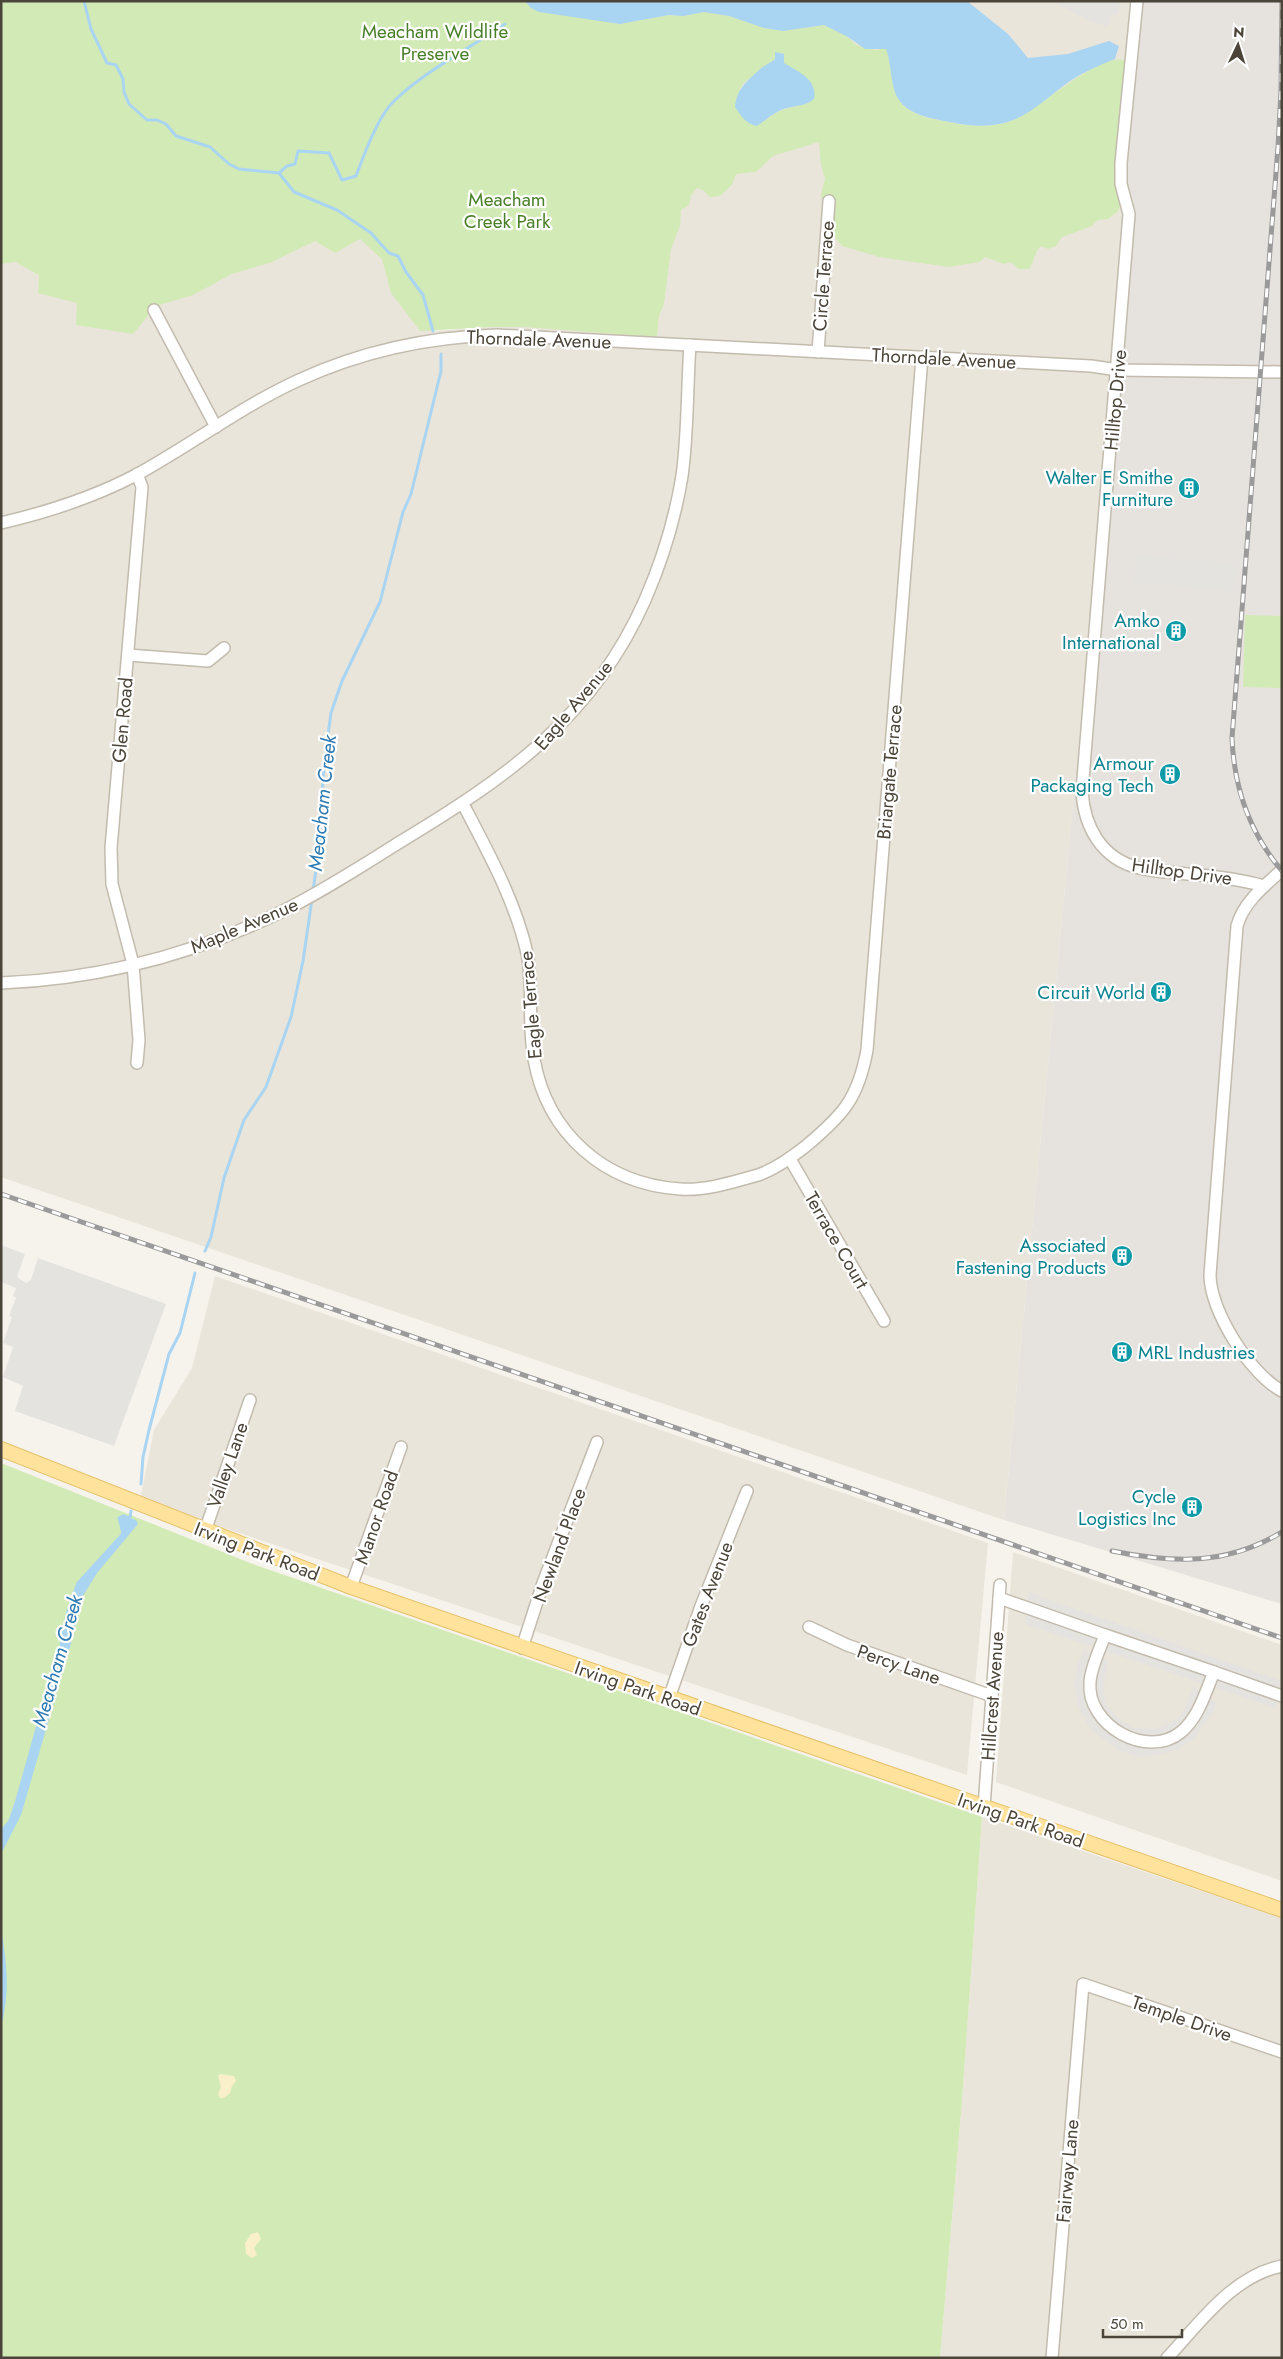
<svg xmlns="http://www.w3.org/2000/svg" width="1283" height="2359" font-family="Jost,sans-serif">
	<rect width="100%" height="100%" fill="#f6f3ec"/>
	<!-- residential -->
	<g fill="#eae5da">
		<path d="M480 1H1137L1128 234 1004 1520 1 1177V214L371 233 433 331 492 327H524Z"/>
		<path d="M215 1276 988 1543 967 1775 140 1500 154 1430 192 1368Z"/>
		<path d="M1013 1552 1282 1645V1881L996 1782Z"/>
		<path d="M982 1817 1282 1918V2358H940L962 2101Z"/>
	</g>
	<!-- industrial -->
	<path fill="#e6e2dd" d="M1137 1H1282V1604L1004 1520 1128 234 1121 184Z"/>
	<!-- green -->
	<g fill="#d2eab5" fill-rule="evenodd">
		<path d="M1 1H525L531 8 620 24 669 15 683 16 704 12 729 16 764 28 783 31 824 25 848 37 856 45 875 50 886 48C892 63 891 89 899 100 907 113 924 117 938 120 963 125 989 130 1013 120 1037 111 1103 49 1125 61L1116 161 1122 205 1117 212 1108 219 1098 220 1092 226 1062 237 1056 246 1048 249 1041 246C1034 251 1035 262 1029 269H1018L1011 262 1004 264 985 257 979 262 949 267 879 257 842 246 830 231 823 208 821 193 825 179 821 165 819 142 773 156 756 172 736 174 732 185 720 196 710 197 703 190 697 188 691 196 689 205 681 210 680 226 671 249 664 304 659 315 657 337 524 327H492L420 331 391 293 382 259 360 239 335 253 315 241 272 262 232 274 193 295 156 306 133 334 76 325 77 303 38 293 39 275 15 262 1 264ZM776 53 784 54V63L799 106C785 108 777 111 766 120L739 90 744 83 775 59Z"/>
		<path d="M1245 615 1282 616V688L1243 687Z"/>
		<path d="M1 1463 250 1563 982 1817 962 2101 940 2358H1Z"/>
	</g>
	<!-- sand -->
	<g fill="#f9efc9">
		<path d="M220 2074 234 2076 236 2081 232 2086 230 2093 224 2098H220L218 2094 221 2087 218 2076Z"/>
		<path d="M258 2232 261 2239 254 2248 257 2255 252 2258 246 2254 245 2243 251 2234Z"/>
	</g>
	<!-- parking -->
	<g fill="#e5e3e0">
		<path d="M1052 1H1120L1118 15H1111L1108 27 1087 20Z"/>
		<path d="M1136 555 1237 564 1234 591 1133 583Z"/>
		<path d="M1 1245 25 1254 17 1277 26 1283 31 1280 38 1258 166 1304 114 1446 15 1411 23 1386 3 1377 13 1347 3 1343 12 1317 9 1316 16 1298 13 1296 16 1288 1 1282Z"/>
		<path d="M1028 1592 1282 1681 1275 1708 1025 1624Z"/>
		<path d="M1083 1651 1108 1660 1104 1688 1106 1704 1117 1717 1133 1728 1156 1729 1177 1719 1186 1707 1193 1687 1216 1703 1214 1711 1193 1740 1176 1750 1147 1757H1137L1118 1750 1092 1731 1079 1709 1074 1684 1079 1659Z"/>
	</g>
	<!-- water -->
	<g fill="#a9d4f2">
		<path d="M525 1H967L1008 34 1028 58 1068 54 1109 41 1119 46 1115 59C1099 65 1084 72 1070 81 1047 97 1028 119 999 124 979 128 959 124 939 120 925 117 908 113 899 100 890 88 892 64 886 49H865L848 37 824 25 783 31 764 28 729 16 704 12 683 16 669 15 620 24 539 12 531 8Z"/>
		<path d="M775 52 784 54V63C797 71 818 79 814 99 804 107 794 105 784 109 774 112 766 120 757 126 746 124 741 116 735 107 737 89 746 82 759 70 764 65 770 64 775 59Z"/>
		<path d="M123 1516 136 1520 138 1524 97 1573 81 1599 70 1647 21 1815 1 1854V1832L10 1821 17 1800 53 1677 72 1595 85 1574 121 1536 123 1532 119 1518Z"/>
		<path d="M1 1929C7 1961 10 1995 1 2027Z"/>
	</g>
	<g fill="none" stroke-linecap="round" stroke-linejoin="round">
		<!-- stream -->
		<g stroke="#a9d4f2" stroke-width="3">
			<path d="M84 1 91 29 107 63 116 65 123 79 124 92 129 104 147 120H157L166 124 176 136 210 147 229 164 239 169 279 173 294 192 337 210 371 233 389 253 398 256 406 272 423 295 433 331"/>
			<path d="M279 173 287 166 295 164 298 151 329 153 342 180 356 176C364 155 378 116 394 101 425 71 470 48 505 24"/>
			<path d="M313 891 319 848 324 764 331 713 342 681 380 602 403 512 411 494 441 371V354"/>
			<path d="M205 1251 211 1237 224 1178 244 1120 266 1087 291 1017 303 961 312 899"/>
			<path d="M141 1484 143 1457 149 1430 169 1354 180 1333 195 1273"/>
			<path d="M61 1644 68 1611 78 1583 121 1536 123 1533 119 1518 123 1516 130 1518 131 1511"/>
			<path d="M1 1832 10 1821 17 1800 59 1650"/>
		</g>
		<!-- minor casing -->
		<g stroke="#c2bbae" stroke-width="14">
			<g id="minor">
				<path d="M1137 1 1121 163V184L1129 214 1082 791C1084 826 1101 859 1139 868 1154 872 1172 872 1188 874 1214 876 1239 879 1264 886"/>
				<path d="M154 310 216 427"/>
				<path d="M818 352 829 201"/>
				<path d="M137 474 142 487 111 848 112 884 133 964 139 1040 137 1063"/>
				<path d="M1 523C48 512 94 497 136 475 191 445 242 406 299 380 362 351 427 337 497 335L1091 366 1118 370 1282 372"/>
				<path d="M128 655 208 661 224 648"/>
				<path d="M463 804C488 852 515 900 527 953 534 988 527 1024 534 1059 547 1133 604 1184 680 1189 706 1191 733 1182 758 1175 776 1169 792 1157 806 1146 843 1115 858 1099 867 1050L922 357"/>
				<path d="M1282 870C1264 886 1243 903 1237 926L1210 1275C1210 1311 1250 1374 1282 1391"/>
				<path d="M1 983C99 979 195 954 283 911 323 891 362 866 400 842 506 778 593 718 645 600 662 561 675 519 682 476 688 433 687 388 690 345"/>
				<path d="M790 1159 884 1321"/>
				<path d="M205 1531 250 1400"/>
				<path d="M351 1587 401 1447"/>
				<path d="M999 1598 1105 1635"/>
				<path d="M809 1627 847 1645 992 1696"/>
				<path d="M1105 1635 1214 1672C1205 1693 1199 1717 1181 1732 1147 1760 1086 1725 1090 1682 1091 1667 1100 1649 1105 1635Z"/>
				<path d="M522 1648 543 1583 597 1442"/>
				<path d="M1214 1672 1282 1696"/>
				<path d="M669 1698 701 1606 747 1491"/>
				<path d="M984 1807 1000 1585"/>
				<path d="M1052 2358 1083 1984 1282 2052"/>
				<path d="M1167 2358C1200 2323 1232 2276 1282 2266"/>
			</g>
		</g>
		<!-- major casing -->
		<g stroke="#e6c16a" stroke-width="16">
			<path id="major" d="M1 1449 351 1587 1282 1910"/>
		</g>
		<!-- minor -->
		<use href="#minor" stroke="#fff" stroke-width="11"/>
		<!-- major -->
		<use href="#major" stroke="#ffe39c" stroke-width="14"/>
		<!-- rail casing -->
		<g stroke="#9a9a9a" stroke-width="5">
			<g id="rail">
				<path d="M1282 1 1281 92 1278 147 1232 738C1234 788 1249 832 1282 871"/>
				<path d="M1 1194 1282 1638"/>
				<path d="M1112 1551C1173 1563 1226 1566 1282 1532"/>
			</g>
		</g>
		<!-- rail -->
		<use href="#rail" stroke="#fff" stroke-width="3" stroke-dasharray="9" stroke-linecap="butt"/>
	</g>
	<!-- icons -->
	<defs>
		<g id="building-disc" transform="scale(1.125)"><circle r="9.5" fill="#0f9aa8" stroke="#fff"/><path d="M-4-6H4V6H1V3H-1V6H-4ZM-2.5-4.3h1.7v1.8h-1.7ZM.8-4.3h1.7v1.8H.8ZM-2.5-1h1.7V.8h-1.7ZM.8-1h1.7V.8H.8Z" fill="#fff"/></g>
	</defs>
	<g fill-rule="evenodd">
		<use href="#building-disc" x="1189" y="488"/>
		<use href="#building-disc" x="1176" y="631"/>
		<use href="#building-disc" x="1170" y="774"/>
		<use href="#building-disc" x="1161" y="992"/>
		<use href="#building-disc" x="1122" y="1256"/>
		<use href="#building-disc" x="1122" y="1352"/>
		<use href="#building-disc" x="1192" y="1507"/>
	</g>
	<g text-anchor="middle" stroke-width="4.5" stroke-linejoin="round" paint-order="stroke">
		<!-- park labels -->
		<g font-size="19" fill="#4a7f2a" stroke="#fff">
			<text x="435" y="38">Meacham Wildlife<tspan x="435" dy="22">Preserve</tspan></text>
			<text x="507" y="206">Meacham<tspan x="507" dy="22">Creek Park</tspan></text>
		</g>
		<!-- street labels -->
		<g font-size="19" fill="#4b4439" stroke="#fff">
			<text transform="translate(823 276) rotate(-86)" y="7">Circle Terrace</text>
			<text transform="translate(539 339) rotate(2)" y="7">Thorndale Avenue</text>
			<text transform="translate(944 358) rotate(3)" y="7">Thorndale Avenue</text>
			<text transform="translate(1115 400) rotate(-85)" y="7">Hilltop Drive</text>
			<text transform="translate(573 705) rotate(-50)" y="7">Eagle Avenue</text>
			<text transform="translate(122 720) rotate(-85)" y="7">Glen Road</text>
			<text transform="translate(889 772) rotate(-85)" y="7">Briargate Terrace</text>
			<text transform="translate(1182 871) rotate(8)" y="7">Hilltop Drive</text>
			<text transform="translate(244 925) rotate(-23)" y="7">Maple Avenue</text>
			<text transform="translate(530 1005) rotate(-95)" y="7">Eagle Terrace</text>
			<text transform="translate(837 1240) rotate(60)" y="7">Terrace Court</text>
			<text transform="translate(227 1465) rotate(-71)" y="7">Valley Lane</text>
			<text transform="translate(376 1517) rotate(-71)" y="7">Manor Road</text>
			<text transform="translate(559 1545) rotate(-70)" y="7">Newland Place</text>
			<text transform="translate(257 1551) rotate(21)" y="7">Irving Park Road</text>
			<text transform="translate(707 1594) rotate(-69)" y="7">Gates Avenue</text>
			<text transform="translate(899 1664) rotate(19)" y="7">Percy Lane</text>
			<text transform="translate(638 1688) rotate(19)" y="7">Irving Park Road</text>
			<text transform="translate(992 1696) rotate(-86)" y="7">Hillcrest Avenue</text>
			<text transform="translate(1021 1820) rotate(19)" y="7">Irving Park Road</text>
			<text transform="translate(1182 2018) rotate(19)" y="7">Temple Drive</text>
			<text transform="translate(1067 2171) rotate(-85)" y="7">Fairway Lane</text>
		</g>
		<!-- culture labels -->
		<g font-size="19" fill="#0d838f" stroke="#fff" text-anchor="end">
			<text x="1173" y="484">Walter E Smithe<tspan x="1173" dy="22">Furniture</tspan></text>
			<text x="1160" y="627">Amko<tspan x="1160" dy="22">International</tspan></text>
			<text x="1154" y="770">Armour<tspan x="1154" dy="22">Packaging Tech</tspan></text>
			<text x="1145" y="999">Circuit World</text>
			<text x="1106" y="1252">Associated<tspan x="1106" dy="22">Fastening Products</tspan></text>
			<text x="1138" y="1359" text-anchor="start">MRL Industries</text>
			<text x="1176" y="1503">Cycle<tspan x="1176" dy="22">Logistics Inc</tspan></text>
		</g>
		<!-- water labels -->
		<g font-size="20" font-style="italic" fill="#2e7ab2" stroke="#fff">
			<text transform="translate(322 803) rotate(-84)" y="7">Meacham Creek</text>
			<text transform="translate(57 1661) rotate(-74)" y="7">Meacham Creek</text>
		</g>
	</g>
	<!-- border -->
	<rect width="1283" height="2359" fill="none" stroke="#4b4439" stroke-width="5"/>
	<!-- north arrow -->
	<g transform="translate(1238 45) rotate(4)" stroke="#ffffff" stroke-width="4" paint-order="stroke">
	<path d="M0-4L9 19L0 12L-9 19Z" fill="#4b4439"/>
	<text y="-8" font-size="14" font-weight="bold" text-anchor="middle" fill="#4b4439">N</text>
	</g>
	<!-- scale -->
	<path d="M1103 2329v8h79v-8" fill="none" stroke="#4b4439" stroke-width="2.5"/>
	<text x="1110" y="2329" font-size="15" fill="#4b4439" stroke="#ffffff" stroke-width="4" paint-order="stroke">50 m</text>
</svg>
